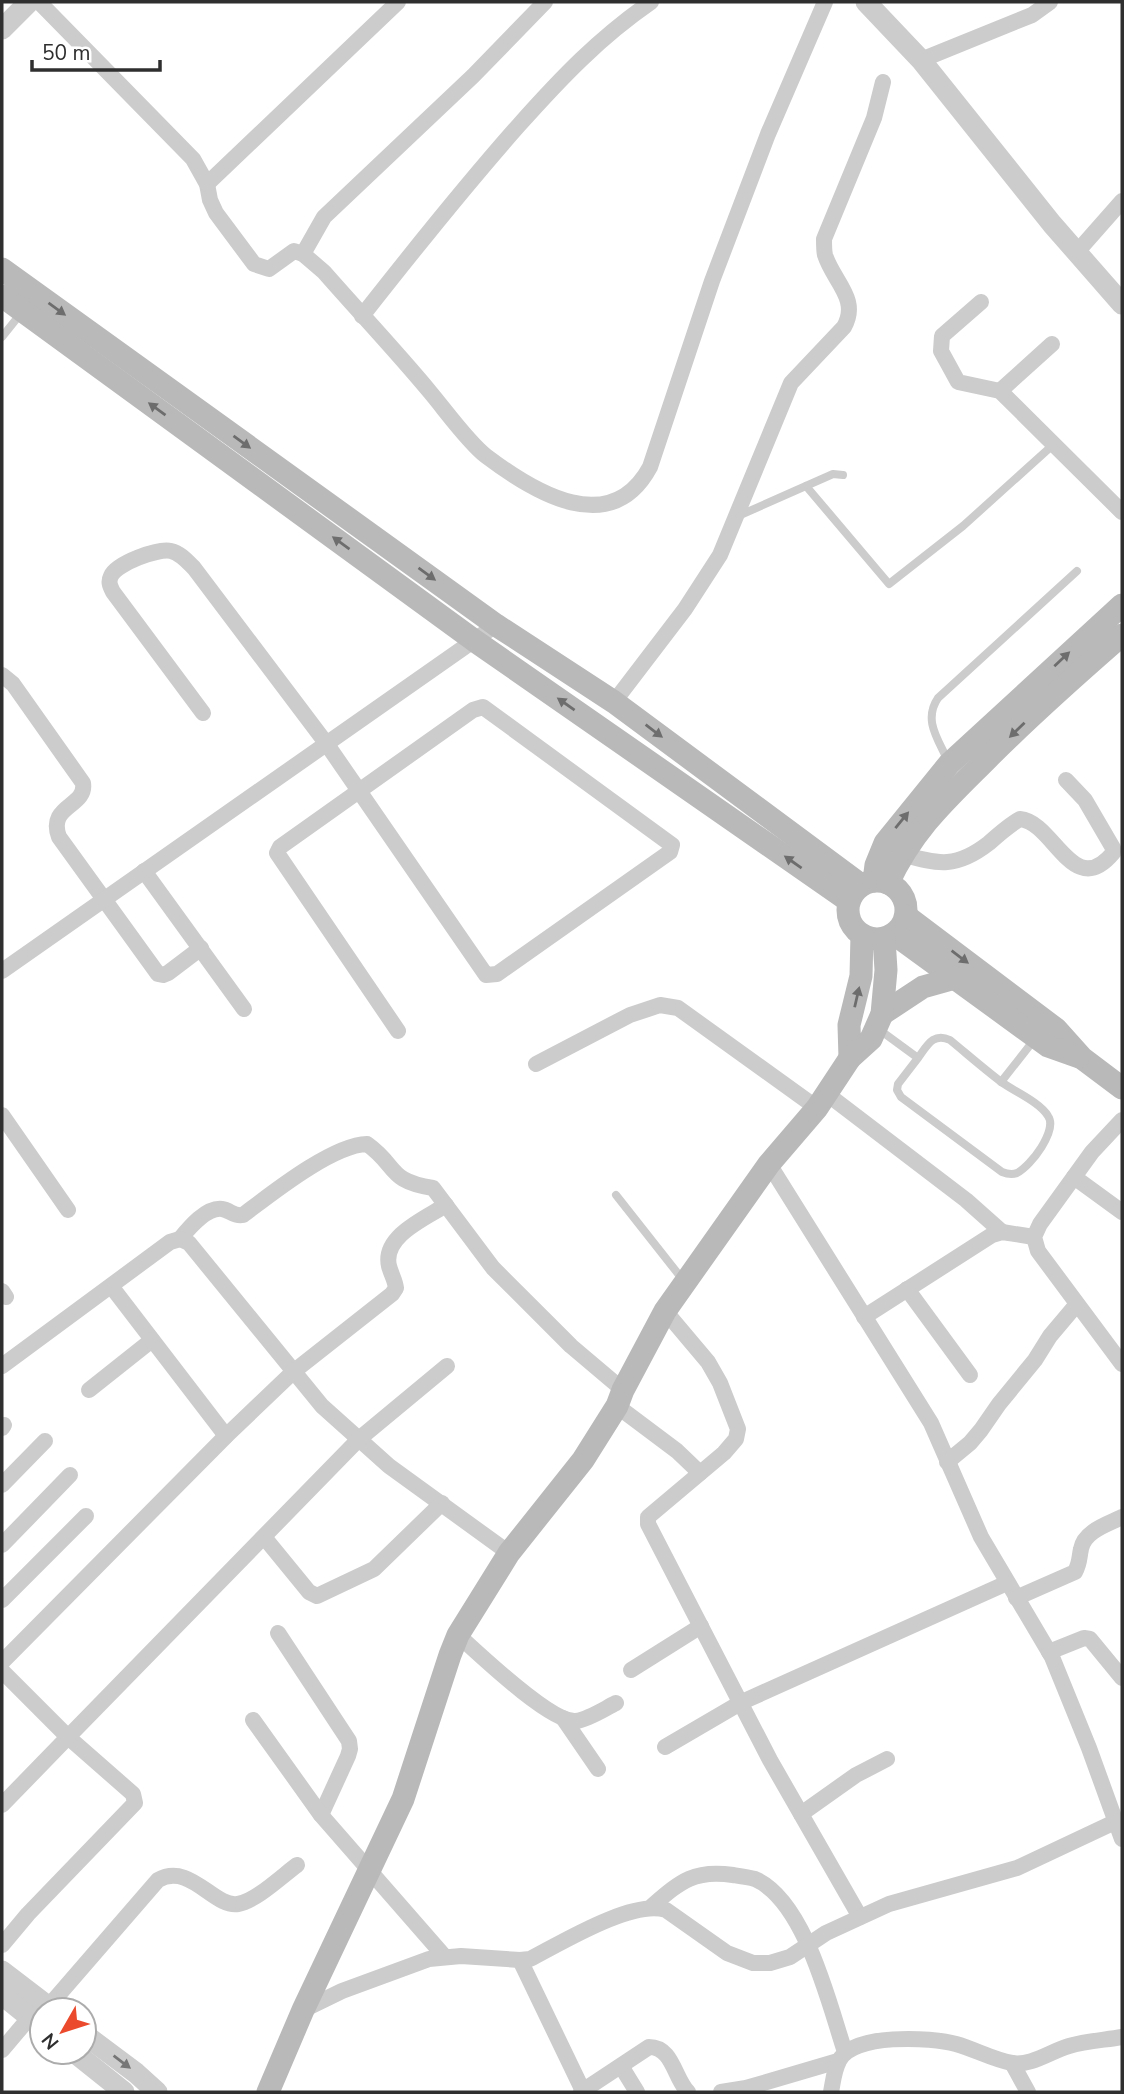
<svg xmlns="http://www.w3.org/2000/svg" width="1124" height="2094" font-family="'Nunito Sans',sans-serif">
	<rect width="100%" height="100%" fill="#fff"/>
	<g fill="none" stroke-linecap="round" stroke-linejoin="round">
		<!-- service -->
		<g stroke="#ccc" stroke-width="8">
			<path d="M2 337 22 312"/>
			<path d="M806 486 889 584 963 526 1054 444"/>
			<path d="M738 516 833 474 843 475"/>
			<path d="M948 761C938 739 923 720 938 698L1077 571"/>
			<path d="M877 1028 918 1058 898 1084 897 1090 901 1097 1002 1172C1007 1174 1012 1175 1017 1173 1031 1166 1058 1130 1048 1116 1040 1102 1013 1091 1000 1081 983 1068 967 1054 950 1040 933 1032 927 1046 918 1058"/>
			<path d="M1001 1082 1034 1040"/>
			<path d="M616 1195 683 1280"/>
		</g>
		<!-- minor -->
		<g stroke="#ccc" stroke-width="16">
			<path d="M39 2 193 159 207 184 210 200 216 213 254 264 269 269 294 251 303 254 324 272C359 312 396 351 430 392 446 411 468 442 486 456 535 493 611 539 650 467L712 281 768 134 825 2"/>
			<path d="M921 60 1032 15 1050 2"/>
			<path d="M207 184 398 2"/>
			<path d="M1077 252 1122 201"/>
			<path d="M303 254 324 217 473 76 545 2"/>
			<path d="M981 302 942 336 941 351 958 382 1000 391 1122 512"/>
			<path d="M362 316C413 251 464 187 519 125 561 78 599 38 651 2"/>
			<path d="M1000 391 1052 344"/>
			<path d="M2 675 13 684 83 783C87 807 47 805 59 837L158 974 163 975 168 973 201 948"/>
			<path d="M614 702 685 609 720 555 791 383 844 327C860 299 833 281 825 255 824 251 824 244 824 239L874 118 883 82"/>
			<path d="M203 713 113 592C110 586 108 582 111 576 117 563 158 548 171 551 180 553 187 561 194 568L326 743 486 975 497 974 670 852 672 845 483 707 473 710 280 847 277 853 398 1031"/>
			<path d="M902 854C939 865 957 868 989 843 999 834 1009 825 1020 819 1054 822 1073 901 1113 853V848L1085 800 1066 780"/>
			<path d="M144 871 244 1009"/>
			<path d="M2 971 496 625"/>
			<path d="M536 1064 630 1015 660 1005 678 1008 817 1108"/>
			<path d="M827 1094 966 1200 1002 1232"/>
			<path d="M2 1115 68 1210"/>
			<path d="M1122 1120 1092 1152 1040 1224 1034 1237 1038 1251 1122 1364"/>
			<path d="M769 1164 931 1423 981 1537 1052 1657 1089 1748 1122 1839"/>
			<path d="M1074 1177 1122 1212"/>
			<path d="M180 1239C189 1228 206 1207 222 1209 230 1210 234 1217 243 1215 271 1194 332 1145 367 1144 398 1166 387 1181 433 1188L493 1268 571 1346 623 1390"/>
			<path d="M111 1286 226 1436"/>
			<path d="M907 1289 970 1375"/>
			<path d="M2 1291 6 1297"/>
			<path d="M665 1311 708 1362 720 1383 738 1429 736 1439 724 1453 648 1517V1524L770 1760 860 1917"/>
			<path d="M864 1317 992 1235 1002 1232 1034 1237"/>
			<path d="M2 1366 170 1242 180 1239 189 1243 322 1406 389 1466 509 1553"/>
			<path d="M89 1390 152 1340"/>
			<path d="M617 1406 677 1451 700 1473"/>
			<path d="M2 1428 4 1425"/>
			<path d="M947 1462 970 1443 981 1430 999 1404 1035 1360 1050 1336 1077 1304"/>
			<path d="M2 1485 45 1441"/>
			<path d="M264 1537 309 1592 317 1596 374 1569 442 1503"/>
			<path d="M2 1545 70 1475"/>
			<path d="M1016 1598 1075 1572C1080 1563 1079 1558 1081 1549 1084 1531 1108 1524 1122 1517"/>
			<path d="M2 1600 86 1516"/>
			<path d="M278 1633 349 1741 350 1749 348 1756 321 1815"/>
			<path d="M458 1635C479 1654 551 1723 576 1721 589 1719 604 1709 616 1703"/>
			<path d="M1049 1652 1084 1638 1090 1639 1122 1678"/>
			<path d="M2 1662 226 1436 293 1372 392 1294 396 1288C395 1280 391 1274 389 1266 382 1236 426 1218 446 1205"/>
			<path d="M631 1670 701 1626"/>
			<path d="M2 1671 68 1737 2 1805"/>
			<path d="M563 1718 598 1769"/>
			<path d="M253 1720 321 1815 445 1957"/>
			<path d="M665 1747 742 1702 1007 1583"/>
			<path d="M801 1814 856 1775 887 1759"/>
			<path d="M652 1906C680 1882 694 1869 733 1875 740 1876 748 1877 755 1879 805 1901 829 2004 845 2052"/>
			<path d="M2 1945 28 1914 135 1803 133 1794 68 1737 359 1439 447 1366"/>
			<path d="M520 1960 583 2091"/>
			<path d="M48 2007 158 1880C190 1862 214 1908 238 1904 256 1901 282 1876 297 1865"/>
			<path d="M303 2010 342 1991 429 1959 461 1956 520 1960 530 1959C561 1943 633 1899 666 1910L727 1953 753 1963H770L790 1957 826 1933 889 1904 1017 1868 1117 1821"/>
			<path d="M2 2050 30 2017"/>
			<path d="M1012 2063 1028 2092"/>
			<path d="M621 2066 637 2092"/>
			<path d="M581 2092 649 2047C673 2047 674 2078 688 2092"/>
			<path d="M721 2092 746 2088 838 2061"/>
			<path d="M831 2092C833 2082 834 2070 839 2061 852 2033 931 2037 956 2044 974 2049 994 2060 1012 2063 1032 2066 1051 2051 1069 2046 1086 2041 1105 2040 1122 2037"/>
		</g>
		<!-- tertiary -->
		<g stroke="#ccc" stroke-width="21">
			<path d="M866 2 921 60 1052 224 1122 304"/>
			<path d="M2 29 29 2"/>
			<path d="M2 1971 53 2010"/>
			<path d="M2 1995 42 2027"/>
			<path d="M84 2034 136 2073 157 2092"/>
			<path d="M74 2052 124 2092"/>
		</g>
		<!-- secondary -->
		<g stroke="#b9b9b9" stroke-width="23">
			<path d="M2 269 496 625 614 702 861 885"/>
			<path d="M2 296 475 641 849 901"/>
			<circle cx="877" cy="910" r="29"/>
			<path d="M874 881 876 865 885 843 949 764 1122 605"/>
			<path d="M888 883C914 828 946 800 988 758 1031 715 1076 675 1122 635"/>
			<path d="M906 916 1056 1029 1082 1058 1122 1088"/>
			<path d="M894 934 1048 1046 1079 1057"/>
			<path d="M882 1014 923 987 955 978"/>
			<path d="M850 1058 849 1025 861 976 862 935"/>
			<path d="M268 2092 303 2010 403 1799 450 1655 458 1635 509 1553 583 1460 617 1406 623 1390 665 1311 769 1164 817 1108 850 1058 871 1039 882 1014 886 970 884 939"/>
		</g>
	</g>
	<!-- one-way arrows -->
	<defs><path id="oneway-solid" d="M-6-.8H1V-3.2L6.5 0L1 3.2V.8H-6Z" transform="scale(1.75)"/></defs>
	<g fill="#6d6d6d">
		<use href="#oneway-solid" transform="translate(57 309) rotate(36)"/>
		<use href="#oneway-solid" transform="translate(157 409) rotate(-144)"/>
		<use href="#oneway-solid" transform="translate(242 442) rotate(36)"/>
		<use href="#oneway-solid" transform="translate(341 543) rotate(-144)"/>
		<use href="#oneway-solid" transform="translate(427 574) rotate(36)"/>
		<use href="#oneway-solid" transform="translate(1062 659) rotate(-43)"/>
		<use href="#oneway-solid" transform="translate(566 704) rotate(-145)"/>
		<use href="#oneway-solid" transform="translate(1017 730) rotate(136)"/>
		<use href="#oneway-solid" transform="translate(654 731) rotate(37)"/>
		<use href="#oneway-solid" transform="translate(902 820) rotate(-51)"/>
		<use href="#oneway-solid" transform="translate(793 862) rotate(-145)"/>
		<use href="#oneway-solid" transform="translate(960 957) rotate(37)"/>
		<use href="#oneway-solid" transform="translate(857 997) rotate(-77)"/>
	</g>
	<use fill="#767676" href="#oneway-solid" transform="translate(122 2062) rotate(37)"/>
	<!-- border -->
	<rect width="1124" height="2094" fill="none" stroke="#2f2f2f" stroke-width="7"/>
	<!-- north arrow -->
	<g transform="translate(63 2031) rotate(231)"><circle r="33" fill="#ffffff" stroke="#acacac" stroke-width="2"/>
	<path d="M0-5L12 26L0 18L-12 26Z" fill="#eb4a2c"/>
	<text y="-10" font-size="19" font-weight="bold" text-anchor="middle" fill="#2f2f2f">N</text>
	</g>
	<!-- scale -->
	<path d="M32 60v10h128v-10" fill="none" stroke="#2f2f2f" stroke-width="3.5"/>
	<text x="42" y="60" font-size="21" fill="#2f2f2f" stroke="#ffffff" stroke-width="5" paint-order="stroke">50 m</text>
</svg>
